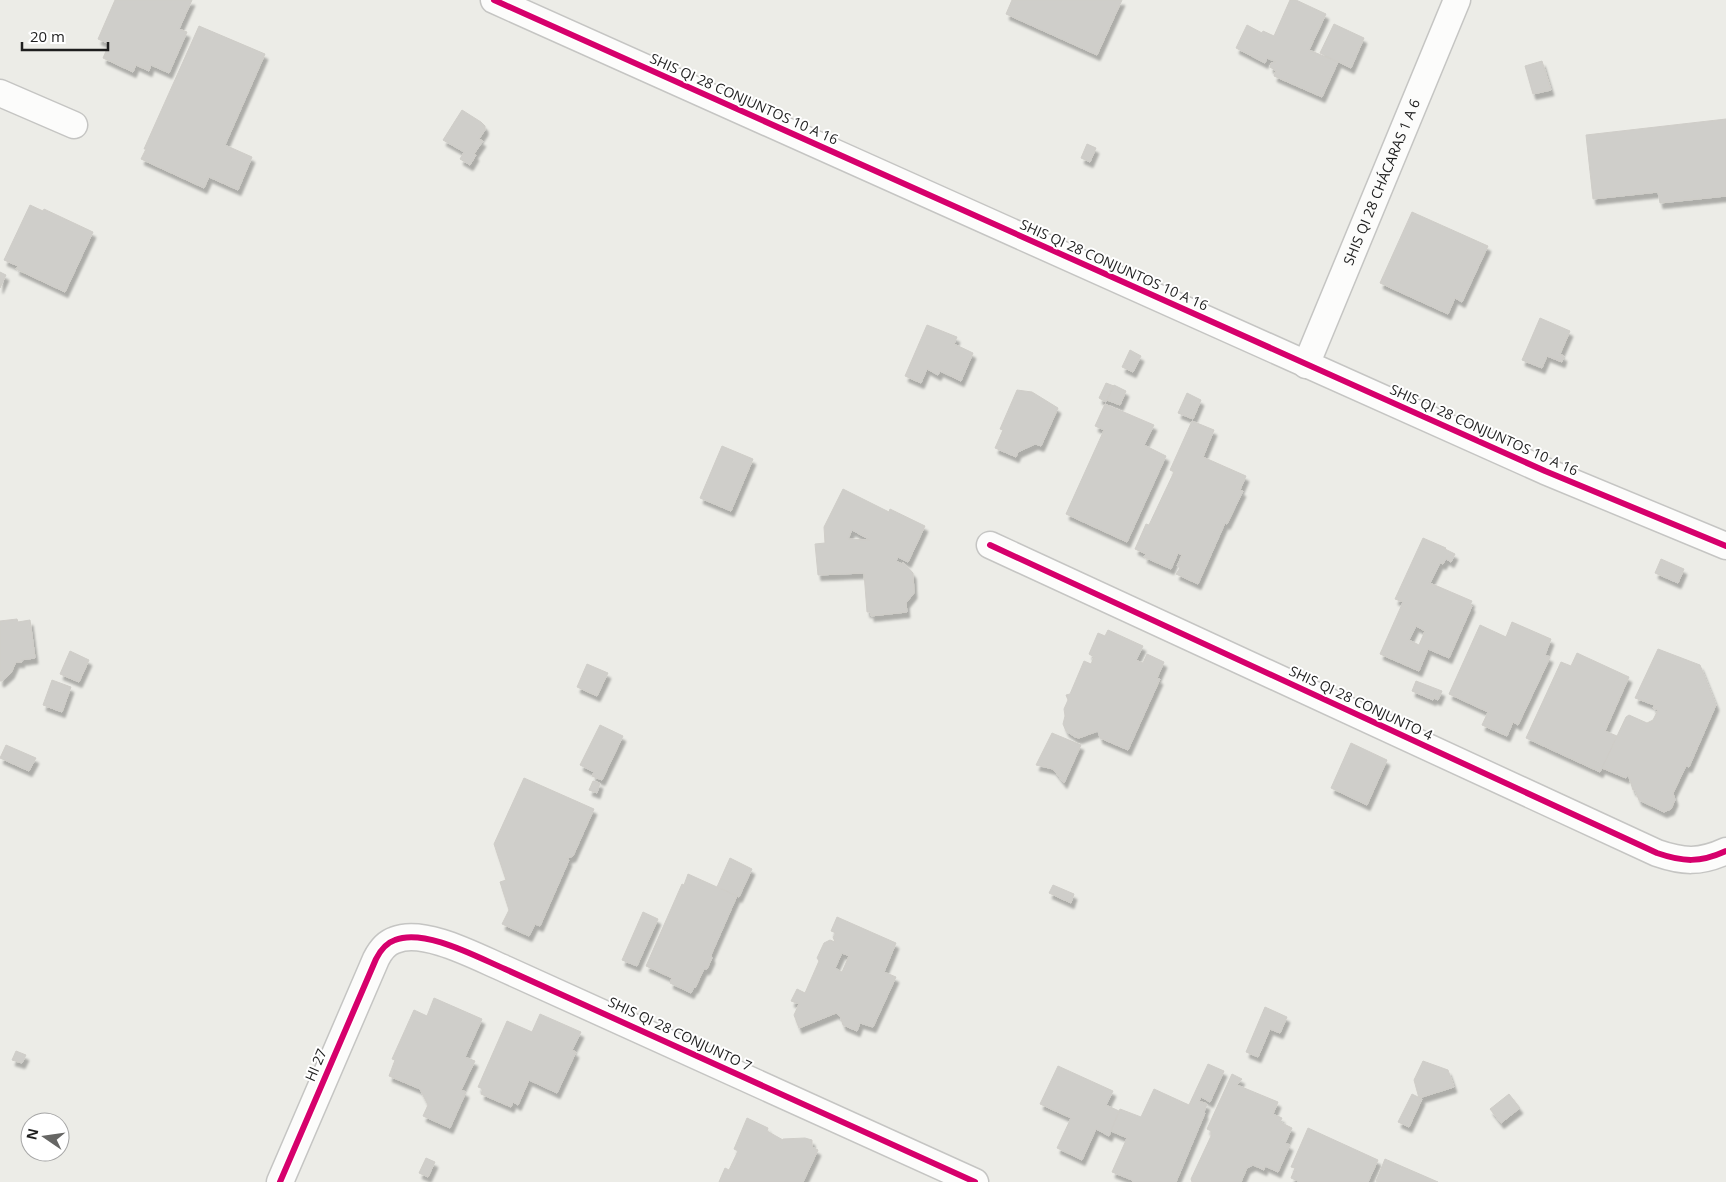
<svg xmlns="http://www.w3.org/2000/svg" width="1726" height="1182" font-family="'Open Sans',sans-serif">
	<defs>
		<filter id="shadow"><feDropShadow dx="3" dy="5.5" stdDeviation="1" flood-color="#0004"/></filter>
	</defs>
	<rect width="100%" height="100%" fill="#ecece7"/>
	<!-- building -->
	<g fill="#cfceca" stroke="#cfcdc8" fill-rule="evenodd" filter="url(#shadow)">
		<path d="M115 0H192L179 29 187 32 169 73 151 65 149 71 136 65 133 72 103 58 109 44 98 39Z"/>
		<path d="M1012 0H1122L1097 55 1006 14Z"/>
		<path d="M1290 0H1296L1326 14 1309 50 1338 62 1322 97 1274 76 1276 71 1270 67 1271 63 1276 62 1267 58 1265 63 1236 48 1247 25 1262 33 1263 31 1274 36Z"/>
		<path d="M1334 24 1364 38 1351 68 1320 53Z"/>
		<path d="M199 26 265 54 225 145 252 157 238 190 209 177 204 188 141 159 146 149H144Z"/>
		<path d="M1542 61 1551 90 1533 94 1525 66Z"/>
		<path d="M462 110 481 122 485 126V130L479 139 483 141 474 154 476 155 470 165 460 159 464 152 443 140Z"/>
		<path d="M1726 119V196L1660 203 1658 192 1593 199 1586 135Z"/>
		<path d="M1087 144 1096 148 1090 162 1081 158Z"/>
		<path d="M30 205 43 211 44 209 93 232 65 292 16 269 18 266 4 260Z"/>
		<path d="M1412 212 1488 246 1462 302 1455 298 1448 314 1380 283Z"/>
		<path d="M0 272 6 275 0 288Z"/>
		<path d="M1540 318 1570 331 1560 354 1564 356 1562 362 1547 356 1542 368 1522 360Z"/>
		<path d="M927 325 957 337 954 344 973 353 961 381 940 371 938 375 927 369 921 383 905 376Z"/>
		<path d="M1130 350 1141 356 1133 372 1122 367Z"/>
		<path d="M1106 383 1114 386 1106 402 1099 398Z"/>
		<path d="M1114 385 1126 391 1120 405 1107 400Z"/>
		<path d="M1017 390 1032 392 1058 408 1041 446 1035 444 1018 452 1016 457 995 448 1003 430 1000 429Z"/>
		<path d="M1187 393 1201 400 1193 419 1178 413Z"/>
		<path d="M1105 404 1154 425 1144 445 1166 456 1127 542 1066 514 1104 430 1095 426Z"/>
		<path d="M1192 421 1214 430 1203 457 1246 476 1240 490 1243 491 1227 524 1225 523 1198 584 1176 574 1180 568 1177 566 1182 555 1178 553 1171 569 1144 557 1146 554 1135 549 1146 524 1149 525 1174 472 1170 470Z"/>
		<path d="M722 446 753 459 731 511 700 498Z"/>
		<path d="M843 489 889 512 890 509 925 526 908 562 898 557 896 561 902 564 903 562 913 573 914 593 906 603 907 612 871 616V612H867L864 573 818 575 815 544 825 543 824 527ZM852 530 870 540 848 539Z"/>
		<path d="M1423 538 1446 548 1445 549 1455 554 1451 562 1446 559 1443 564 1440 563 1430 583 1472 601 1470 605 1472 606 1449 658 1428 649 1419 671 1380 654 1403 602 1395 599ZM1416 626 1425 631 1419 645 1409 640Z"/>
		<path d="M1661 559 1684 569 1678 583 1655 573Z"/>
		<path d="M17 619 18 622 30 620 35 658 21 660 22 662H16L11 673 2 681H0V621Z"/>
		<path d="M1512 622 1551 639 1545 655 1550 657 1546 666 1518 725 1513 722 1507 736 1482 725 1488 712 1449 694 1480 625 1506 637Z"/>
		<path d="M1108 630 1143 646 1136 660 1143 663 1147 654 1164 662 1157 678 1160 679 1128 750 1100 738 1098 731 1079 738 1075 737 1066 731 1063 724 1065 716 1064 709 1068 700 1066 695 1070 694 1084 661 1091 664 1094 657 1089 654 1098 633 1105 636Z"/>
		<path d="M1658 649 1700 665 1716 705 1689 767 1686 766 1673 793 1675 800 1671 809 1664 812 1639 800 1635 790H1633L1628 774 1626 778 1602 768 1626 717 1629 715 1647 723 1653 720 1658 710 1653 708 1654 705 1635 698Z"/>
		<path d="M70 651 89 660 79 682 60 674Z"/>
		<path d="M1577 653 1629 677 1605 731 1617 736 1600 772 1526 738 1561 662 1571 666Z"/>
		<path d="M587 664 608 673 597 696 577 687Z"/>
		<path d="M52 680 71 687 62 712 43 705Z"/>
		<path d="M1416 681 1442 691 1438 700 1434 698 1433 700 1412 691Z"/>
		<path d="M600 725 623 736 602 780 592 776 594 772 580 765Z"/>
		<path d="M1052 733 1081 745 1064 783 1053 769 1036 765Z"/>
		<path d="M1351 743 1387 760 1367 805 1331 788Z"/>
		<path d="M6 745 36 758 29 771 0 758Z"/>
		<path d="M524 778 594 809 573 856 566 859 569 860 540 926 535 924 529 936 502 924 509 910 500 882 506 880 494 844Z"/>
		<path d="M593 781 600 783 597 793 589 790Z"/>
		<path d="M730 858 752 869 739 897 717 887Z"/>
		<path d="M688 874 737 896 711 955 712 958 707 969H704L695 988 694 987 691 993 670 983 672 978 646 966 682 884 684 885Z"/>
		<path d="M1053 885 1074 894 1071 903 1049 893Z"/>
		<path d="M643 912 658 919 637 966 622 960Z"/>
		<path d="M837 917 896 943 884 972 896 977 873 1027 860 1023 857 1031 843 1025 840 1016 836 1013 799 1028 794 1015 799 1004 791 1001 797 989 805 993 819 961 817 958 824 943 830 940 835 942 833 937 836 933 831 931ZM842 953 849 956 842 972 835 968Z"/>
		<path d="M434 998 482 1019 465 1057 475 1061 461 1090 466 1092 450 1128 423 1116 428 1105 420 1089 389 1076 395 1060 392 1059 414 1010 427 1016Z"/>
		<path d="M1265 1007 1287 1017 1280 1033 1270 1029 1258 1057 1246 1052Z"/>
		<path d="M540 1014 581 1032 572 1050 576 1052 557 1093 529 1080 518 1105 513 1102 511 1107 481 1094 483 1089 478 1087 507 1021 532 1032Z"/>
		<path d="M16 1051 26 1055 22 1063 12 1060Z"/>
		<path d="M1423 1061 1448 1070 1454 1087 1419 1098 1414 1080Z"/>
		<path d="M1208 1064 1224 1071 1210 1102 1201 1097 1199 1101 1207 1104 1204 1112 1205 1113 1176 1182H1133L1132 1180 1112 1172 1127 1138 1111 1131 1120 1109 1141 1117 1154 1089 1189 1105Z"/>
		<path d="M1058 1066 1113 1091 1106 1105 1119 1111 1109 1136 1096 1129 1082 1160 1057 1148 1071 1118 1040 1104Z"/>
		<path d="M1232 1074 1242 1079 1237 1085 1278 1102 1273 1114 1282 1118 1280 1122 1292 1128 1285 1143 1290 1145 1278 1172 1265 1166 1264 1170 1253 1165 1247 1168 1241 1182H1192L1191 1179 1211 1136V1131L1207 1129Z"/>
		<path d="M1412 1094 1422 1099 1409 1127 1398 1122Z"/>
		<path d="M1509 1094 1520 1108 1501 1123 1490 1109Z"/>
		<path d="M747 1118 768 1128 767 1131 783 1140V1139L805 1138 812 1140V1147L818 1150 803 1182H719L725 1168 729 1170 738 1151 734 1149Z"/>
		<path d="M1308 1128 1378 1160 1368 1182H1300L1291 1178 1295 1168 1291 1167Z"/>
		<path d="M426 1158 435 1162 428 1177 419 1173Z"/>
		<path d="M1385 1159 1438 1182H1378L1376 1181Z"/>
	</g>
	<g fill="none" stroke-linecap="round" stroke-linejoin="round">
		<!-- street casing -->
		<g stroke="#c5c5c3" stroke-width="29">
			<g id="street">
				<path d="M494 0 1545 471 1726 546"/>
				<path d="M0 93 74 125"/>
				<path id="s1" d="M1306 365 1457 0"/>
				<path d="M990 545 1657 853C1683 862 1700 863 1726 851"/>
				<path d="M280 1182 376 959C380 951 386 943 395 940 424 928 477 957 505 969L975 1182"/>
			</g>
		</g>
		<!-- street -->
		<use href="#street" stroke="#fcfcfb" stroke-width="26"/>
		<!-- cycleway casing -->
		<g stroke="#fff" stroke-width="9">
			<g id="cycleway">
				<path d="M494 0 1545 471 1726 546"/>
				<path d="M990 545 1657 853C1683 862 1700 863 1726 851"/>
				<path d="M280 1182 376 959C380 951 386 943 395 940 424 928 477 957 505 969L975 1182"/>
			</g>
		</g>
		<!-- cycleway -->
		<use href="#cycleway" stroke="#d6006c" stroke-width="6"/>
	</g>
	<g text-anchor="middle" stroke-width="4" stroke-linejoin="round" paint-order="stroke">
		<!-- street labels -->
		<g font-size="14" fill="#1e1e1e" stroke="#fff">
			<text transform="translate(744 99) rotate(24)" y="5">SHIS QI 28 CONJUNTOS 10 A 16</text>
			<text dy="5" stroke="none"><textPath href="#s1" startOffset="198">SHIS QI 28 CHÁCARAS 1 A 6</textPath></text>
			<text transform="translate(1114 265) rotate(24)" y="5">SHIS QI 28 CONJUNTOS 10 A 16</text>
			<text transform="translate(1484 430) rotate(24)" y="5">SHIS QI 28 CONJUNTOS 10 A 16</text>
			<text transform="translate(1361 703) rotate(25)" y="5">SHIS QI 28 CONJUNTO 4</text>
			<text transform="translate(680 1034) rotate(25)" y="5">SHIS QI 28 CONJUNTO 7</text>
			<text transform="translate(316 1065) rotate(-67)" y="5">HI 27</text>
		</g>
	</g>
	<!-- north arrow -->
	<g transform="translate(45 1137) rotate(283)"><circle r="24" fill="#ffffff" stroke="#a5a5a5"/>
	<path d="M0-4L9 19L0 12L-9 19Z" fill="#666664"/>
	<text y="-8" font-size="14" font-weight="bold" text-anchor="middle" fill="#1e1e1e">N</text>
	</g>
	<!-- scale -->
	<path d="M22 42v8h86v-8" fill="none" stroke="#1e1e1e" stroke-width="2.5"/>
	<text x="30" y="42" font-size="15" fill="#1e1e1e" stroke="#ffffff" stroke-width="4" paint-order="stroke">20 m</text>
</svg>
